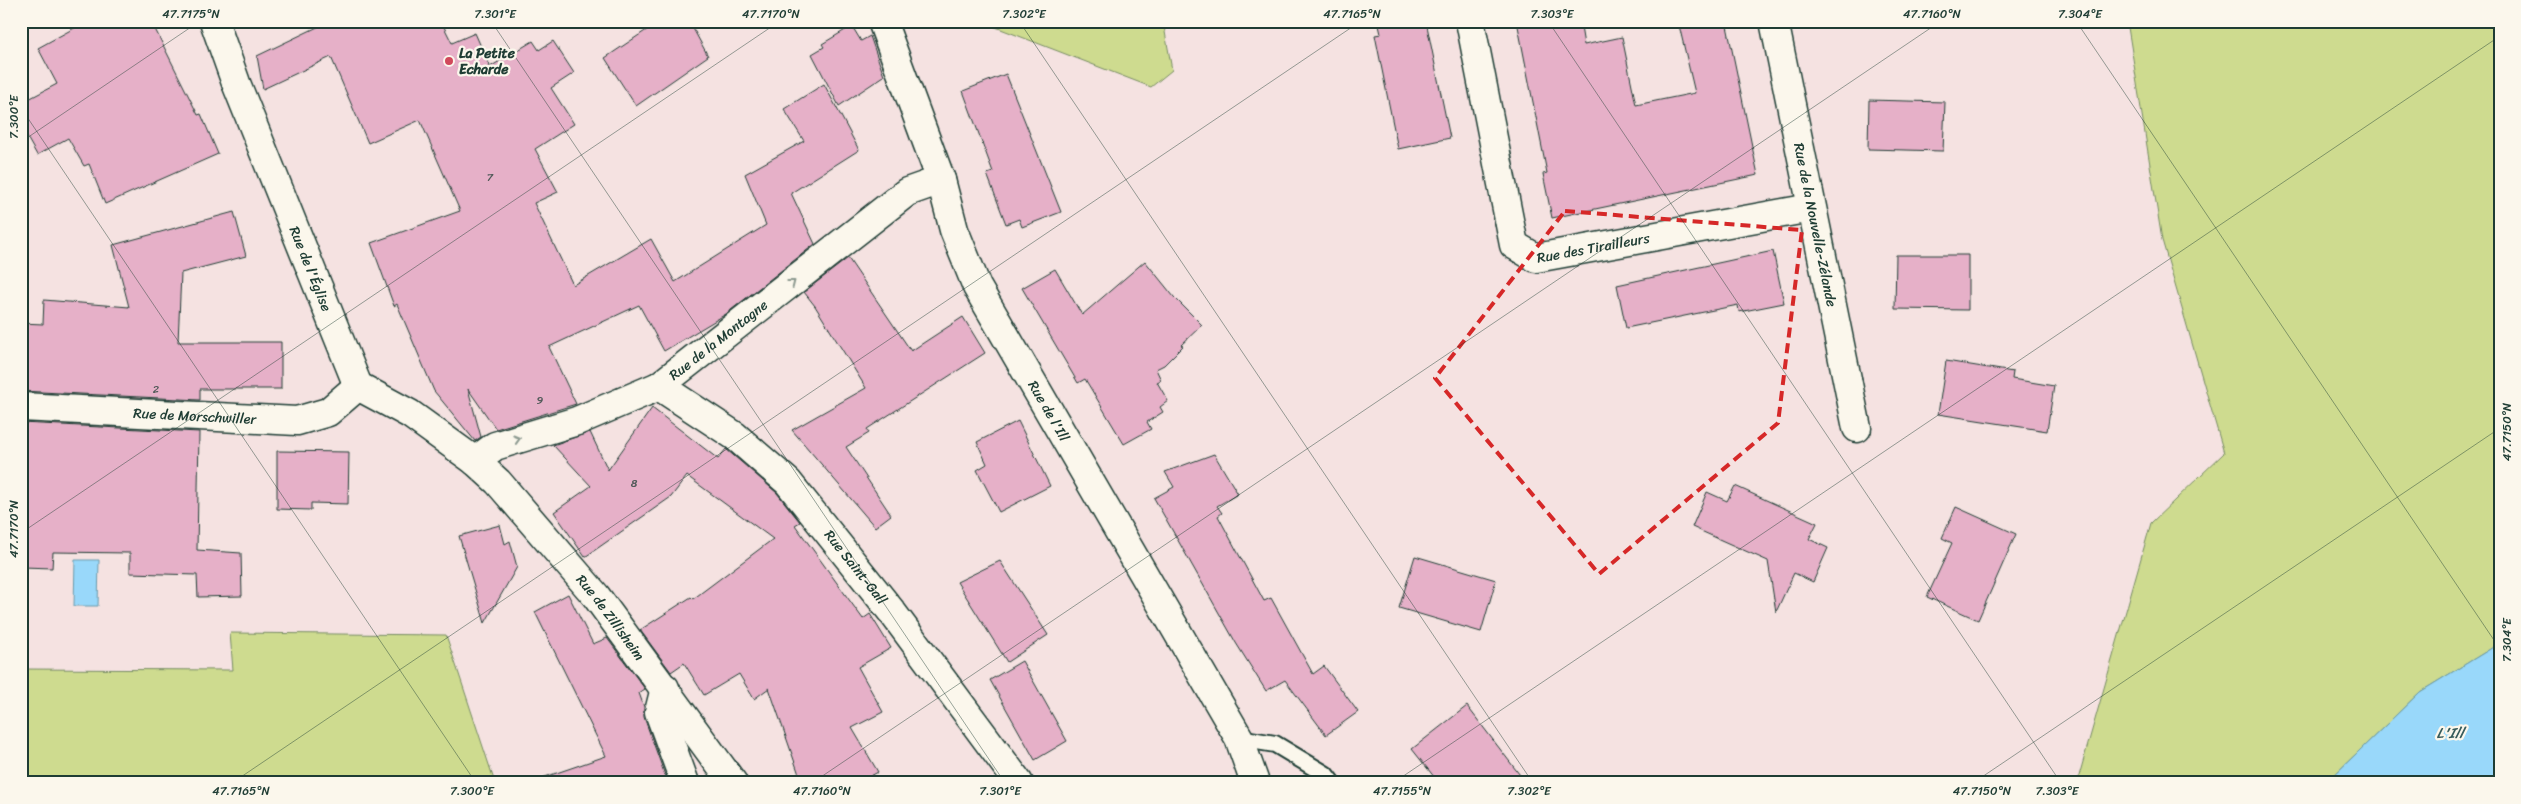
<svg xmlns="http://www.w3.org/2000/svg" width="2521" height="804" font-family="Sriracha,sans-serif">
	<rect width="100%" height="100%" fill="#f5e2e1"/>
	<filter id="ink" filterUnits="userSpaceOnUse"><feTurbulence type="fractalNoise" baseFrequency=".02" numOctaves="2"/><feDisplacementMap in="SourceGraphic" scale="10" xChannelSelector="R" yChannelSelector="G"/><feConvolveMatrix kernelMatrix="1 2 1 2 8 2 1 2 1" color-interpolation-filters="sRGB"/></filter>
	<g filter="url(#ink)">
		<!-- green -->
		<g fill="#cedb8f" stroke="#768c62">
			<path d="M980 21H1163L1172 70 1151 87Z"/>
			<path d="M2127 21H2500V643L2420 692 2326 783H2077L2151 523 2224 453 2162 240Z"/>
			<path d="M230 633 446 635 495 783H21V669L233 670Z"/>
		</g>
		<!-- water -->
		<g fill="#99d8fa" stroke="#689aab">
			<path d="M75 560H99L98 606H74Z"/>
			<path d="M2500 643V772L2486 783H2326L2420 692Z"/>
		</g>
		<!-- building -->
		<g fill="#e6b0c8" stroke="#1f3d34">
			<path d="M87 21H151L198 115 201 114 218 154 105 204 89 164 84 166 68 138 37 155 21 127V103L57 84 38 48Z"/>
			<path d="M330 21H441L452 43 475 33 490 67 533 41 539 50 553 41 574 73 551 88 574 124 535 149 558 192 534 203 573 285 651 239 675 282 766 225 745 174 804 141 784 109 824 84 859 150 791 193 815 244 726 314 664 351 639 305 549 347 576 404 496 429 468 389 481 437 475 441 434 391 397 304 394 306 371 243 460 211 420 120 368 143 331 57 263 89 257 56Z"/>
			<path d="M660 21H689L708 56 636 106 605 58Z"/>
			<path d="M1378 21H1426L1450 138 1398 149 1375 35 1381 34Z"/>
			<path d="M1517 21H1580L1584 45 1622 37 1636 105 1695 93 1678 21H1726L1758 175 1552 218 1543 174 1547 173Z"/>
			<path d="M852 26 861 41 870 36 884 76 839 106 812 54 824 47 822 44Z"/>
			<path d="M1006 74 1061 212 1022 227 1019 219 1006 224 987 174 993 172 963 91Z"/>
			<path d="M1869 100 1945 102 1943 151 1868 149Z"/>
			<path d="M234 212 246 256 181 273 178 342H281V389H200V400L21 391V323L43 324 44 300 129 307 113 245Z"/>
			<path d="M1773 251 1784 303 1739 312 1738 305 1626 328 1617 285Z"/>
			<path d="M1896 255H1968V310L1895 309Z"/>
			<path d="M848 258 911 351 963 317 985 353 867 429 869 433 846 447 891 515 875 527 792 430 866 388 815 306 804 292Z"/>
			<path d="M1145 261 1174 297 1202 325 1181 345 1183 346 1164 365 1156 369 1161 380 1157 382 1168 401 1160 407 1163 412 1147 422 1151 429 1124 444 1085 379 1078 383 1022 288 1055 269 1082 315Z"/>
			<path d="M1946 361 2013 372 2012 379 2054 386 2047 431 1938 414Z"/>
			<path d="M652 408 718 459 726 449 777 493 800 522 795 525 863 619 870 614 891 648 858 667 883 712 852 728 878 772 858 783H802L769 688 754 699 739 674 704 695 684 663 671 672 640 630 691 597 693 599 773 539 687 476 671 497 585 557 554 512 591 486 553 445 590 432 608 470Z"/>
			<path d="M1018 421 1050 486 999 512 977 470 987 464 977 442Z"/>
			<path d="M21 423 199 432 197 550 241 553 242 596 198 597 197 575 130 573V553L53 552 52 568 23 567 26 510H21Z"/>
			<path d="M277 451 349 452 348 504 311 503V510L277 509Z"/>
			<path d="M1214 454 1238 494 1217 506 1222 513 1218 516 1264 601 1271 598 1313 674 1324 666 1358 712 1326 735 1285 680 1266 691 1236 643 1154 498 1174 487 1165 472Z"/>
			<path d="M1735 486 1817 523 1809 539 1828 548 1813 582 1794 573 1776 612 1768 561 1692 527 1707 492 1727 501Z"/>
			<path d="M1956 507 2016 534 1978 620 1927 597 1952 543 1942 538Z"/>
			<path d="M500 525 505 544 510 541 517 567 485 623 459 536Z"/>
			<path d="M1415 556 1496 580 1481 632 1399 608Z"/>
			<path d="M1000 561 1048 635 1007 662 957 582Z"/>
			<path d="M568 594 593 644 607 638 645 689 639 693 644 707V717L666 778 652 783H543L542 778 606 756 535 612Z"/>
			<path d="M1022 661 1067 741 1035 760 990 680Z"/>
			<path d="M1467 706 1526 783H1439L1412 749Z"/>
		</g>
		<g fill="none" stroke-linecap="round" stroke-linejoin="round">
			<!-- service casing -->
			<g stroke="#1f3d34" stroke-width="20">
				<path id="service" d="M1239 738 1275 744 1325 774 1332 783"/>
			</g>
			<!-- minor casing -->
			<g stroke="#1f3d34" stroke-width="31">
				<g id="minor">
					<path id="s1" d="M214 21 236 83 358 386 410 414 475 461 498 482 596 596 733 783"/>
					<path id="s2" d="M882 21 941 180 954 230 977 287 1239 738 1255 783"/>
					<path id="s3" d="M1470 21 1514 245 1536 258 1811 208"/>
					<path id="s4" d="M1774 21 1857 428"/>
					<path id="s5" d="M659 386 735 436 788 482 892 612 1019 783"/>
					<path id="s6" d="M21 407 297 421 328 412 358 386"/>
					<path id="s7" d="M475 461 495 446 577 421 659 386 907 192 941 180"/>
					<path d="M665 688 659 712 685 783"/>
				</g>
			</g>
			<!-- service -->
			<use href="#service" stroke="#fbf7ec" stroke-width="16"/>
			<!-- minor -->
			<use href="#minor" stroke="#fbf7ec" stroke-width="28"/>
		</g>
		<!-- one-way arrows -->
		<defs><path id="oneway-chevron" d="M-2-3.5L2.5 0L-2 3.5" fill="none" stroke-width="1.6" stroke-linecap="round" stroke-linejoin="round" transform="scale(1.25)"/></defs>
		<g stroke="#8d9a90">
			<use href="#oneway-chevron" transform="translate(792 283) rotate(-38)"/>
			<use href="#oneway-chevron" transform="translate(517 439) rotate(-17)"/>
		</g>
	</g>
	<!-- marked area -->
	<path fill="none" stroke="#d62828" stroke-width="4" stroke-dasharray="10 6" stroke-linejoin="round" d="M1565 211 1802 230 1778 423 1599 574 1435 378Z"/>
	<!-- ticks -->
	<path fill="none" stroke="#1f3d34" stroke-width="1" stroke-opacity="0.45" d="M491 21 1005 783M1019 21 1533 783M1548 21 2061 783M2076 21 2500 649M21 108 476 783M21 142 200 21M21 533 780 21M232 783 1361 21M812 783 1941 21M1393 783 2500 36M1973 783 2500 428"/>
	<!-- markers -->
	<circle fill="#d1495b" stroke="#fbf7ec" stroke-width="2" cx="449" cy="61" r="5"/>
	<g text-anchor="middle" stroke-width="4.5" stroke-linejoin="round" paint-order="stroke">
		<!-- number labels -->
		<g font-size="11" fill="#515a59">
			<text x="490" y="181">7</text>
			<text x="156" y="393">2</text>
			<text x="540" y="404">9</text>
			<text x="634" y="487">8</text>
		</g>
		<!-- poi labels -->
		<g font-size="14" font-weight="bold" fill="#1f3d34" stroke="#fbf7ec" text-anchor="start">
			<text x="459" y="58">La Petite<tspan x="459" dy="16">Echarde</tspan></text>
		</g>
		<!-- street labels -->
		<g font-size="14" fill="#1f3d34" stroke="#fbf7ec">
			<text dy="5" stroke="none"><textPath href="#s4" startOffset="208">Rue de la Nouvelle-Zélande</textPath></text>
			<text dy="5" stroke="none"><textPath href="#s3" startOffset="312">Rue des Tirailleurs</textPath></text>
			<text dy="5" stroke="none"><textPath href="#s1" startOffset="266">Rue de l'Église</textPath></text>
			<text dy="5" stroke="none"><textPath href="#s7" startOffset="275">Rue de la Montagne</textPath></text>
			<text dy="5" stroke="none"><textPath href="#s2" startOffset="426">Rue de l'Ill</textPath></text>
			<text dy="5" stroke="none"><textPath href="#s6" startOffset="174">Rue de Morschwiller</textPath></text>
			<text dy="5" stroke="none"><textPath href="#s5" startOffset="270">Rue Saint-Gall</textPath></text>
			<text dy="5" stroke="none"><textPath href="#s1" startOffset="739">Rue de Zillisheim</textPath></text>
		</g>
		<!-- water labels -->
		<g font-size="15" font-style="italic" fill="#375c5c" stroke="#fbf7ec">
			<text x="2450" y="738">L'Ill</text>
		</g>
	</g>
	<!-- margin -->
	<rect width="2521" height="804" fill="none" stroke="#fbf7ec" stroke-width="55"/>
	<rect x="28" y="28" width="2466" height="748" fill="none" stroke="#1f3d34" stroke-width="2"/>
	<g font-size="12" text-anchor="middle" fill="#1f3d34">
		<text x="191" y="18">47.7175°N</text>
		<text x="495" y="18">7.301°E</text>
		<text x="771" y="18">47.7170°N</text>
		<text x="1024" y="18">7.302°E</text>
		<text x="1352" y="18">47.7165°N</text>
		<text x="1552" y="18">7.303°E</text>
		<text x="1932" y="18">47.7160°N</text>
		<text x="2080" y="18">7.304°E</text>
		<text transform="translate(14 117) rotate(-90)" y="4">7.300°E</text>
		<text transform="translate(2507 432) rotate(-90)" y="4">47.7150°N</text>
		<text transform="translate(14 529) rotate(-90)" y="4">47.7170°N</text>
		<text transform="translate(2507 640) rotate(-90)" y="4">7.304°E</text>
		<text x="241" y="795">47.7165°N</text>
		<text x="472" y="795">7.300°E</text>
		<text x="822" y="795">47.7160°N</text>
		<text x="1000" y="795">7.301°E</text>
		<text x="1402" y="795">47.7155°N</text>
		<text x="1529" y="795">7.302°E</text>
		<text x="1982" y="795">47.7150°N</text>
		<text x="2057" y="795">7.303°E</text>
	</g>
</svg>
